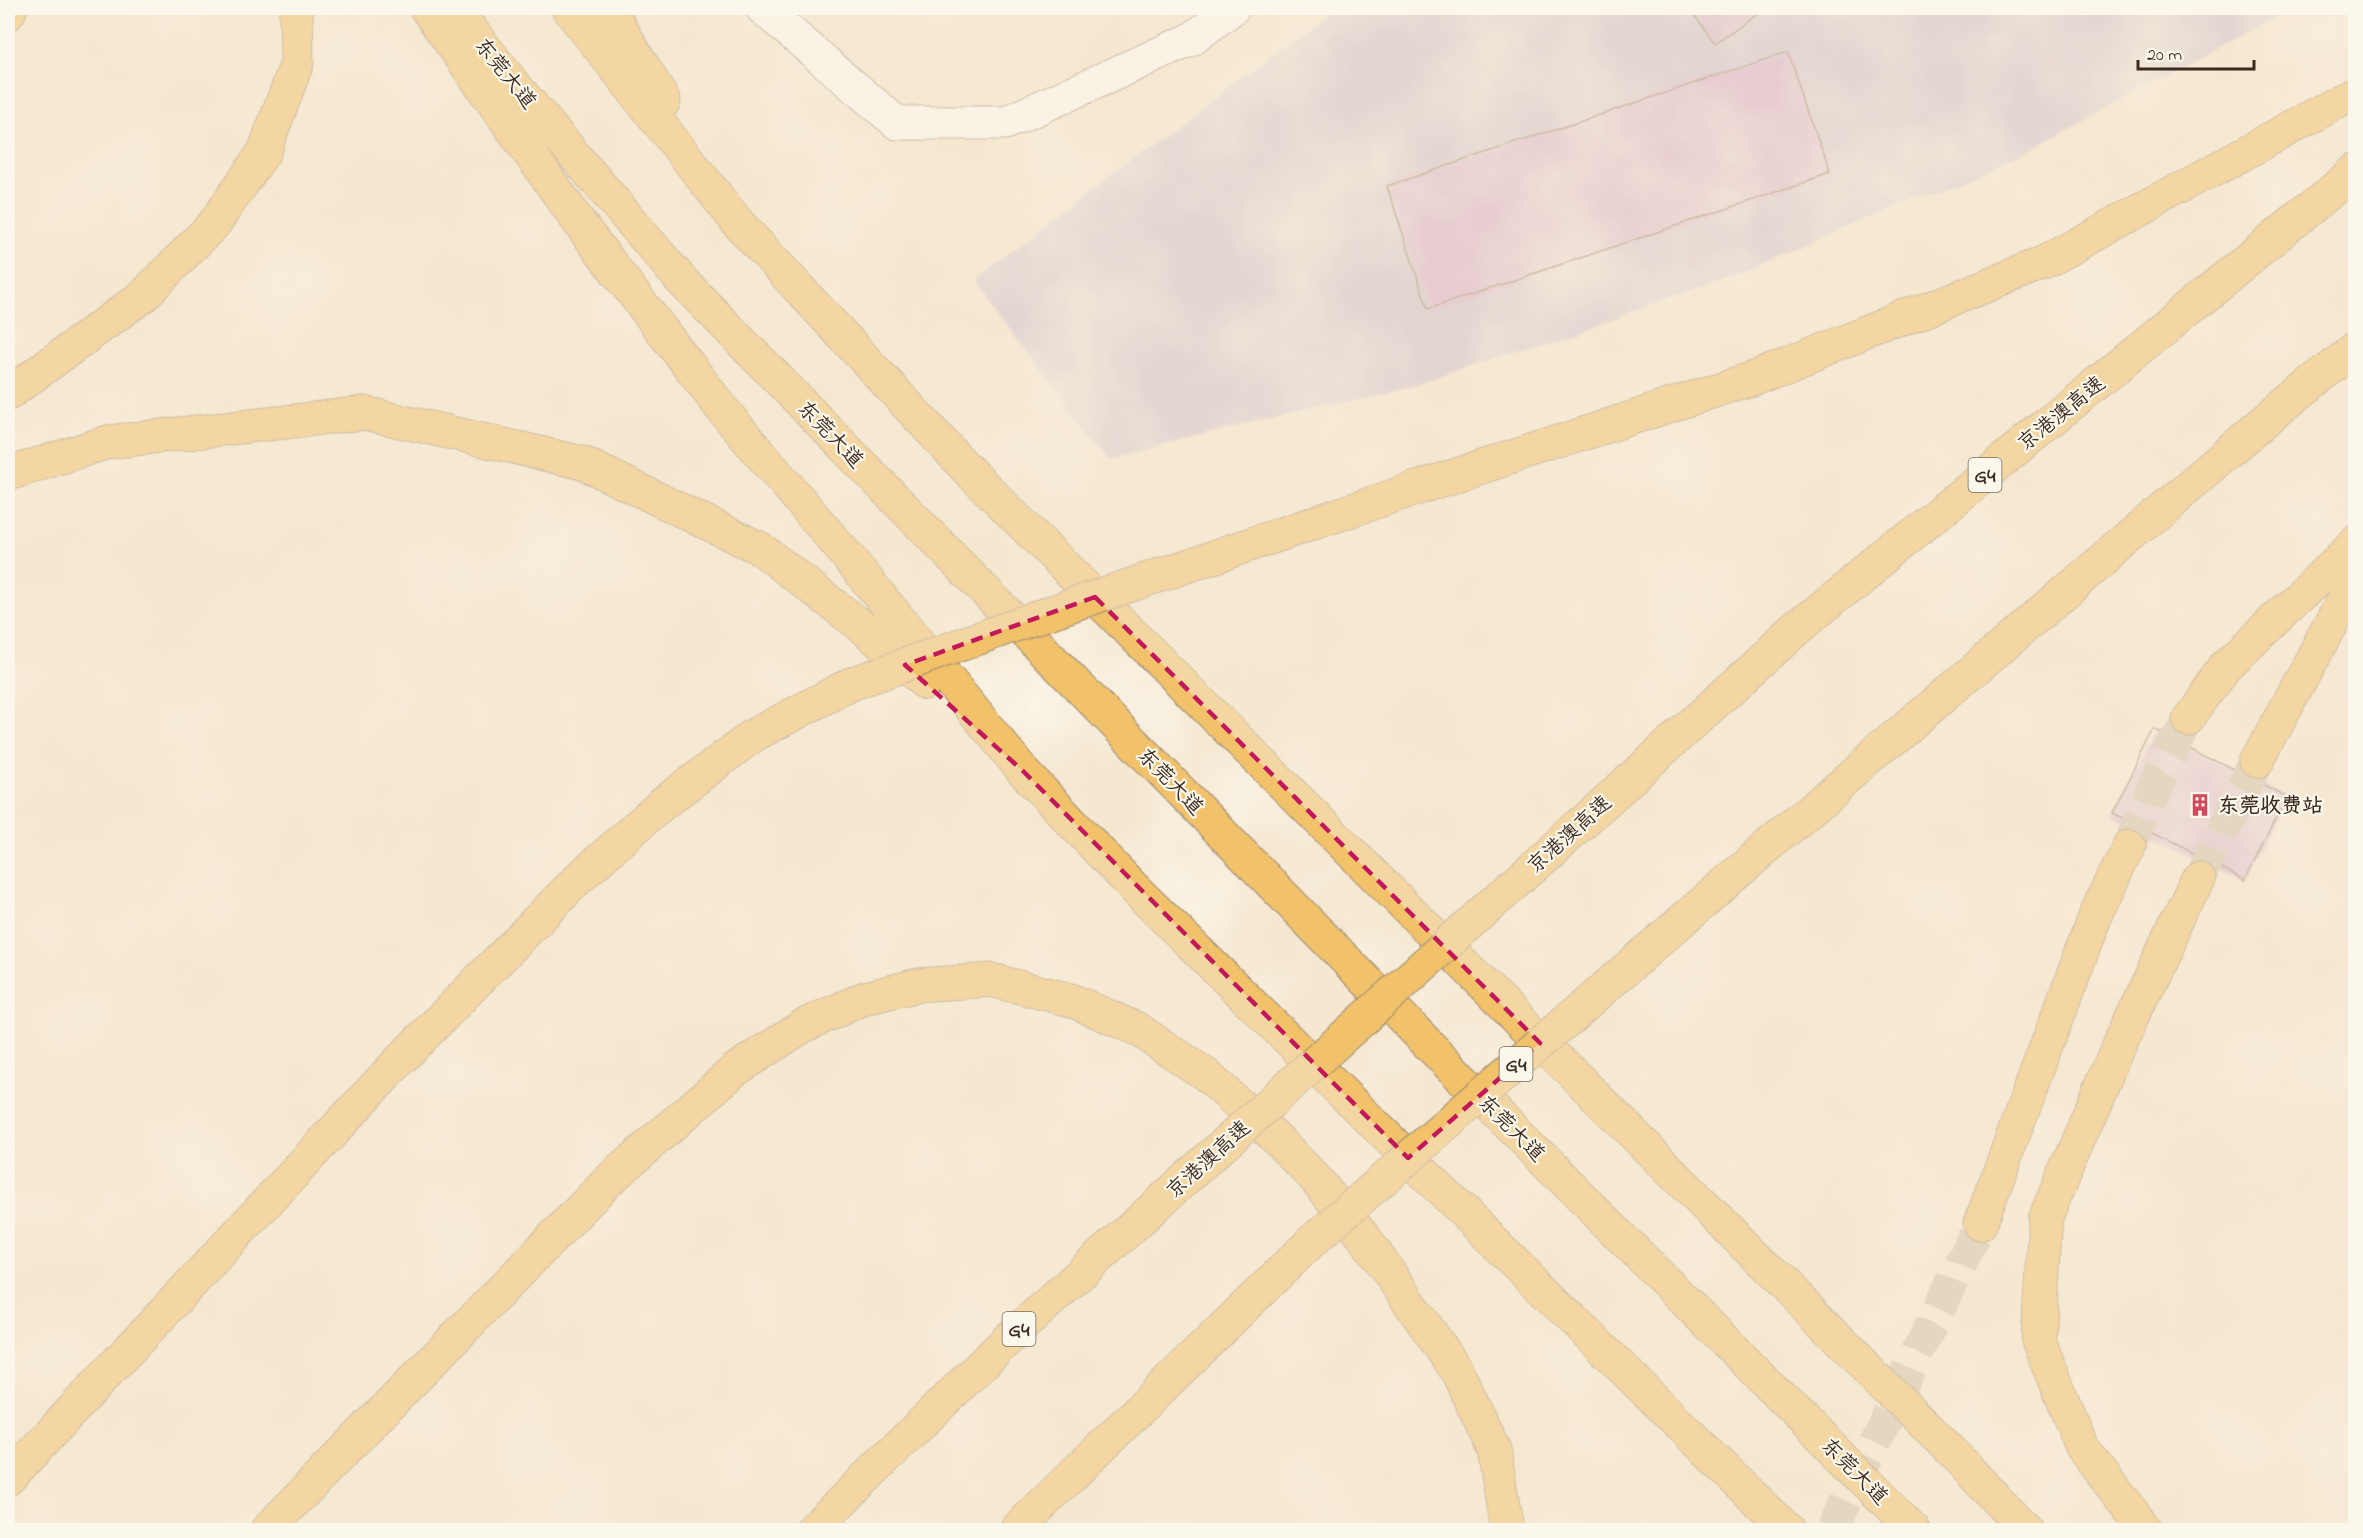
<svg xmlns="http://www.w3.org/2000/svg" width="2363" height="1538" font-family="'Indie Flower','LXGW WenKai TC',sans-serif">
	<rect width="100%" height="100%" fill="#fbf7ec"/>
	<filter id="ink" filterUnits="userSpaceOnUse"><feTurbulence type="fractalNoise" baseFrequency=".0167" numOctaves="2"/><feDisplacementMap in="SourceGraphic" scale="12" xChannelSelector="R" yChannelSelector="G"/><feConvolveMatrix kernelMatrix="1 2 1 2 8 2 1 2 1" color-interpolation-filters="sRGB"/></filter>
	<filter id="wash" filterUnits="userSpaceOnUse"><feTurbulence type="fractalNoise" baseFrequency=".008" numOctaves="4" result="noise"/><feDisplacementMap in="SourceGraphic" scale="24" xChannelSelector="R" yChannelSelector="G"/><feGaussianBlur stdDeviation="1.35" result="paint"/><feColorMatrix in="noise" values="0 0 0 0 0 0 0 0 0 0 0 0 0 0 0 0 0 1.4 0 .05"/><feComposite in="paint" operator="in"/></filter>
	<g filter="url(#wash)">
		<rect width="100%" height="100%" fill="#f5e7d0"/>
		<!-- industrial -->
		<path fill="#ccbed3" d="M1331 8H2293L2028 150 1731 279 1425 382 1111 459 973 280Z"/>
		<g id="blocks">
			<!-- building -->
			<g fill="#d7add1">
				<path d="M1689 8H1765L1715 43Z"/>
				<path d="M1788 52 1830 174 1428 309 1387 186Z"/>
				<path d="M2155 729 2287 797 2245 880 2112 813Z"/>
			</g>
		</g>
	</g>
	<g filter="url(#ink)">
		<use href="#blocks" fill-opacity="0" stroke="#988877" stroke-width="1.5"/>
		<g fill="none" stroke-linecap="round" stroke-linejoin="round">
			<!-- highway-tunnel -->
			<g stroke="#d0c1ac" stroke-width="33" stroke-dasharray="33 16" stroke-linecap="butt">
				<path d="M2129 846 2153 788 2188 718"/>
				<path d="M2198 878 2257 761"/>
				<path d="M1832 1530 1980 1224"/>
			</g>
			<!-- street casing -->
			<g stroke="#988877" stroke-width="35">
				<path id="street" d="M762 8 897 123H1005L1192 39 1233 8"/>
			</g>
			<!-- highway casing -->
			<g stroke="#988877" stroke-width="35">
				<g id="highway">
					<path d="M426 8 583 228 723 410 853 563 1023 771 1133 887 1787 1530"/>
					<path d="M454 8 515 86 682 281 1434 1050 1914 1530"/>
					<path d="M568 8 738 223 963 465 1953 1453 2025 1530"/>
					<path d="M608 8 664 101"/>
					<path d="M8 14 11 8"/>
					<path d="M8 394 143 296 214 224 264 152 297 63 296 8"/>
					<path d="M8 474 108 442 365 413 583 463 761 549 865 629 925 683"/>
					<path d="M1405 492 1754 378 2043 263 2356 92"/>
					<path d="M2188 718 2226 666 2356 543"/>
					<path d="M2257 761 2356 577"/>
					<path d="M1622 787 1798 628 2356 171"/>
					<path d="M1722 886 2266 420 2356 348"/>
					<path d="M1980 1224 2095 917 2129 846"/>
					<path d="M8 1479 400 1060 578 879"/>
					<path d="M267 1530 608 1181 735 1070 803 1026 865 998 918 985 991 980 1071 1000 1139 1030 1205 1074 1273 1135 1313 1176 1367 1241 1457 1371 1494 1450 1507 1530"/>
					<path d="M812 1530 1006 1341 1234 1135"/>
					<path d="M1016 1530 1311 1242"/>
					<path d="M2146 1530 2082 1448 2038 1340 2045 1218 2118 1047 2198 878"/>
				</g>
			</g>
			<!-- street -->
			<use href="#street" stroke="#fff" stroke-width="33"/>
			<!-- highway -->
			<use href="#highway" stroke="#f2c26a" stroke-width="33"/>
			<!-- highway-bridge casing -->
			<g stroke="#988877" stroke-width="35" stroke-linecap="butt">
				<g id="highway-bridge">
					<path d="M578 879 662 804 754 735 851 684 1057 610 1405 492"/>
					<path d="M1234 1135 1622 787"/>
					<path d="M1311 1242 1722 886"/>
				</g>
			</g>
			<!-- highway-bridge -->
			<use href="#highway-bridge" stroke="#f2c26a" stroke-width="33"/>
		</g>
	</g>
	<!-- marked area -->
	<path d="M0 0H2363V1538H0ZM1095 597 1540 1043 1408 1158 1023 771 905 665Z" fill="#f5e7d0" fill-opacity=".55" fill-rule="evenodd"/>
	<path fill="none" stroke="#c2185b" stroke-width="4.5" stroke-dasharray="12 8" stroke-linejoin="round" d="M1095 597 1540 1043 1408 1158 1023 771 905 665Z"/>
	<!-- icons -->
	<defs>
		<g id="building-bare" transform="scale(1.8)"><path d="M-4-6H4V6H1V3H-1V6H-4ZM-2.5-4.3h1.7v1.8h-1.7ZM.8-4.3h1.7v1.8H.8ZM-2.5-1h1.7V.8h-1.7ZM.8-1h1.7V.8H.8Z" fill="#d1495b" stroke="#fbf7ec" stroke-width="2.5" paint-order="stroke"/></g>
	</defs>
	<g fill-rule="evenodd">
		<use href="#building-bare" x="2200" y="805"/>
	</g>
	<g text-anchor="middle" stroke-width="4.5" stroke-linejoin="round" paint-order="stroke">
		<!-- shield labels -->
		<g fill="#fbf7ec" stroke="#75685c" stroke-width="1.5">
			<rect x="1968.5" y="458" width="33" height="34" rx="4.5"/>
			<rect x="1499.5" y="1047" width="33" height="34" rx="4.5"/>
			<rect x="1002.5" y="1312" width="33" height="34" rx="4.5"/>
		</g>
		<g font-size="20" font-weight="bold" fill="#3b2a1e">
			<text x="1985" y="482">G4</text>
			<text x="1516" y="1071">G4</text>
			<text x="1019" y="1336">G4</text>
		</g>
		<!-- street labels -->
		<g font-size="21" fill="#3b2a1e" stroke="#fbf7ec">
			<text transform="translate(506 73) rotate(51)" y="7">东莞大道</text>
			<text transform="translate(2061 413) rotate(-39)" y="7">京港澳高速</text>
			<text transform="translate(831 434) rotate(46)" y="7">东莞大道</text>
			<text transform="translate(1171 781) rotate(46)" y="7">东莞大道</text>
			<text transform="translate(1569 834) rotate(-42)" y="7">京港澳高速</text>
			<text transform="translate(1512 1128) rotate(45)" y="7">东莞大道</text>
			<text transform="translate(1208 1159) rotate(-42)" y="7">京港澳高速</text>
			<text transform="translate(1855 1471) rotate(45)" y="7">东莞大道</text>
		</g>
		<!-- poi labels -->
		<g font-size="21" font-weight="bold" fill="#3b2a1e" stroke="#fbf7ec" text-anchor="start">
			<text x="2218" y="812">东莞收费站</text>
		</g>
	</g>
	<!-- margin -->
	<rect width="2363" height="1538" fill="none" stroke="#fbf7ec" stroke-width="30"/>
	<!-- scale -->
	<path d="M2138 60v9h116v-9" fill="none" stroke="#3b2a1e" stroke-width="3"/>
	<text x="2147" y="60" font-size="18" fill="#3b2a1e" stroke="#fbf7ec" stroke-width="4.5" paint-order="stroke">20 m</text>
</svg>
